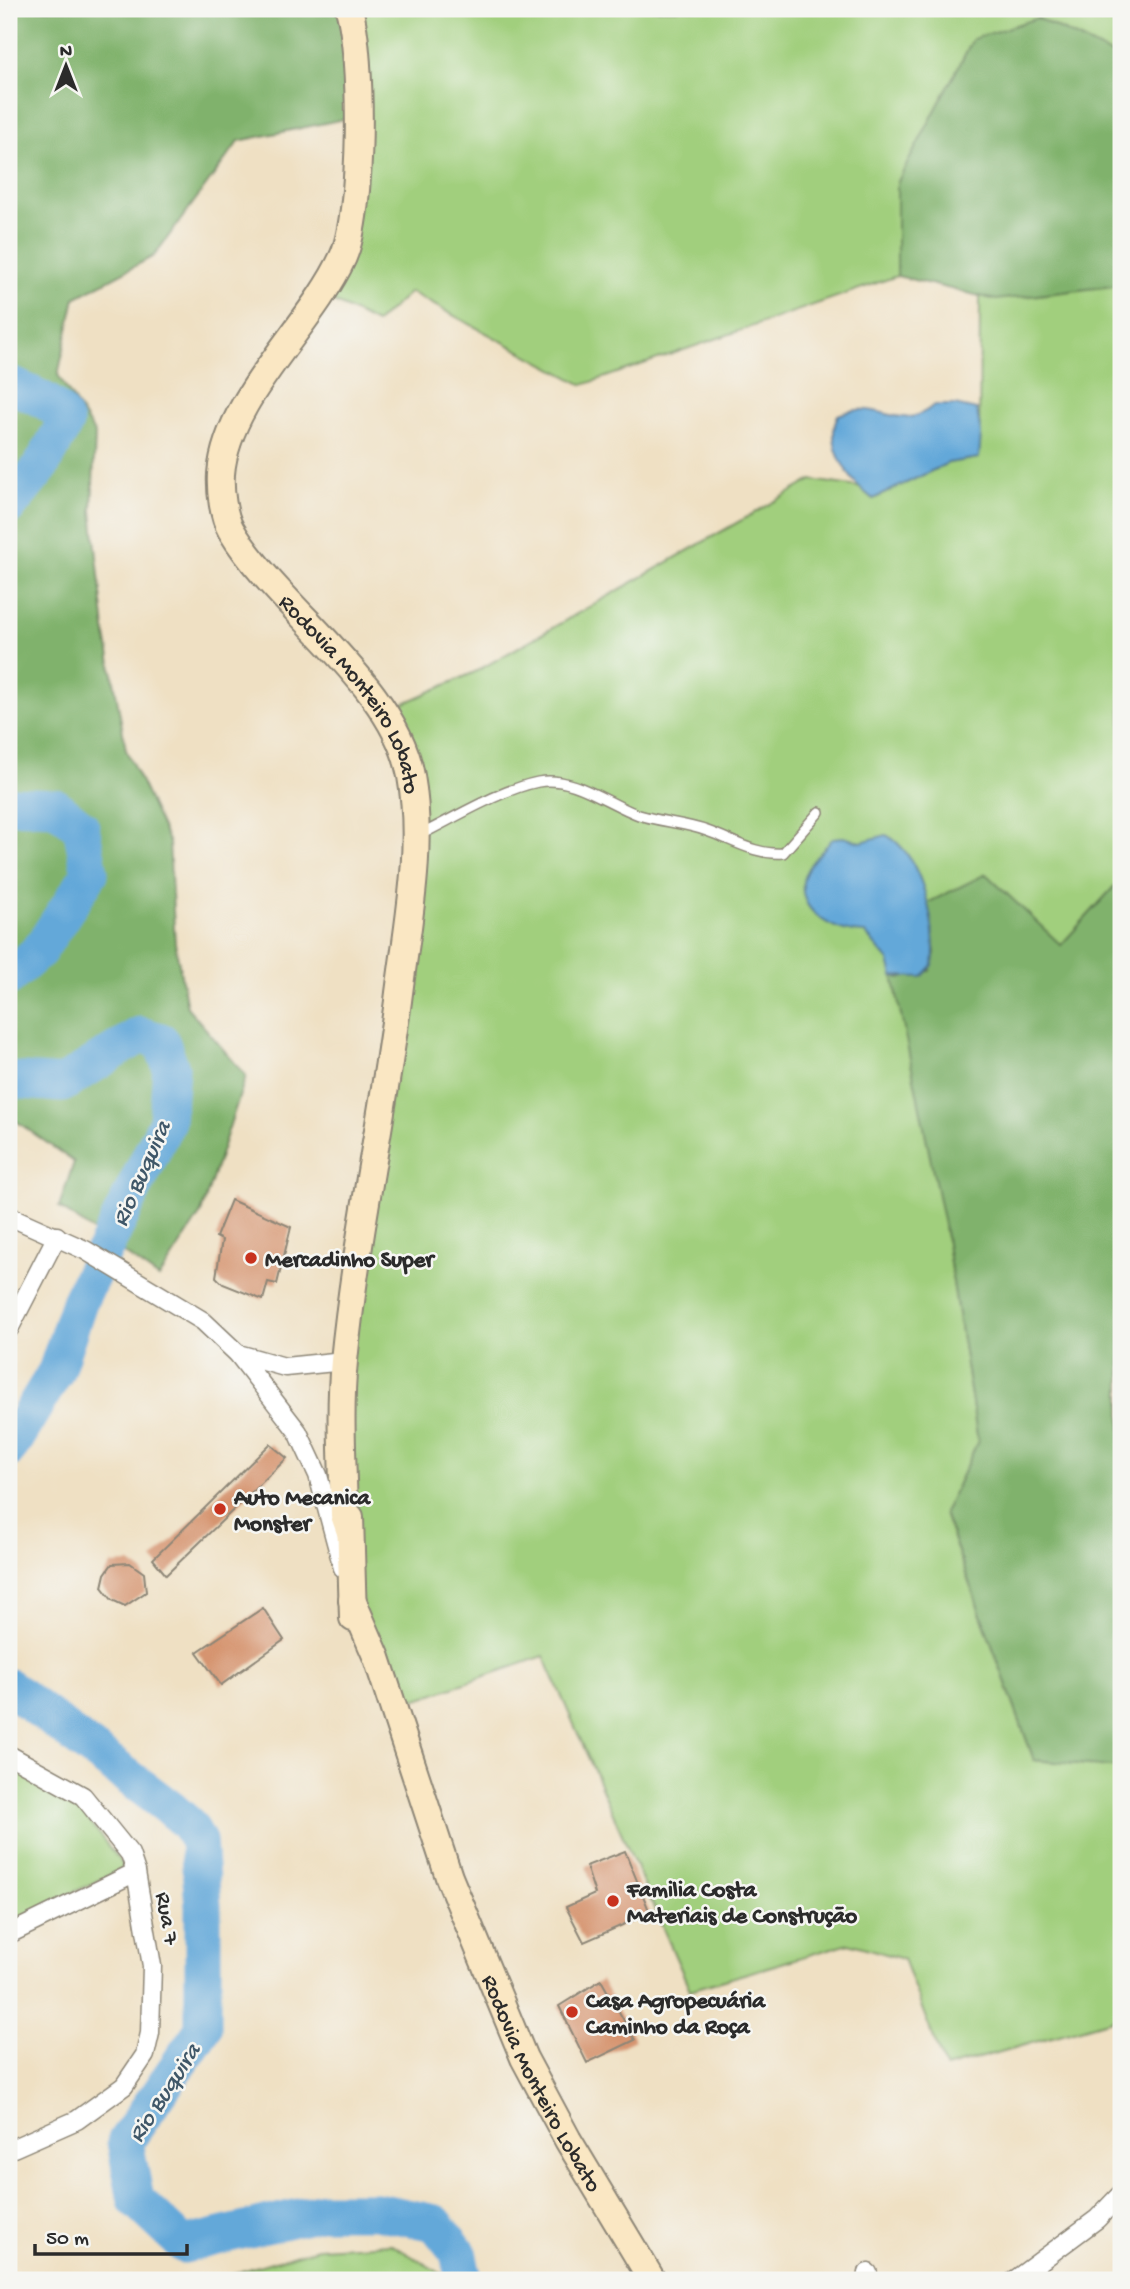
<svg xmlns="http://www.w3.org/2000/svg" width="1130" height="2289" font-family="'Gochi Hand',sans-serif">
	<rect width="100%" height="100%" fill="#f6f6f2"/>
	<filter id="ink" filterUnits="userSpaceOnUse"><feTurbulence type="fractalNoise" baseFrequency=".0143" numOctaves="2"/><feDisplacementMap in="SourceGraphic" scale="14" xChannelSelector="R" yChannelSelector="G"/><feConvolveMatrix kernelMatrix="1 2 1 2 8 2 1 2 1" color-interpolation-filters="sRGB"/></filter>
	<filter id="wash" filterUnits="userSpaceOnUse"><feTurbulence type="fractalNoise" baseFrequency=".00686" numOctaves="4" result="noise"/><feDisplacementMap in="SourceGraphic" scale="28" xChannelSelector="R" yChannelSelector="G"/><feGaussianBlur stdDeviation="1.57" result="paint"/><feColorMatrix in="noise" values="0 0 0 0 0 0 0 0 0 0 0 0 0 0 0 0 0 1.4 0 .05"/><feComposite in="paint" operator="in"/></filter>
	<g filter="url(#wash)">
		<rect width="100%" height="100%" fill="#efe0c3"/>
		<!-- green -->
		<g fill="#a1cf7d" stroke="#667d54" stroke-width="2">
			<path d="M349 9H1121V59L1037 18 897 183V276L583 385 410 292 376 323 320 295 344 255Z"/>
			<path d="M1121 283V879L1061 945 944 1225 978 1441 944 1514 1034 1760 1121 1768V2010L1111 2020 945 2068 903 1959 849 1943 690 1990 544 1656 394 1707 352 1600 344 1361 417 815 384 712 475 672 812 480 858 487 873 499 948 463 979 458 980 295Z"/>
			<path d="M9 1766 80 1809 125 1868 9 1923Z"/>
			<path d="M391 2244 452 2280H212L318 2248Z"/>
		</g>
		<!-- forest -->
		<g fill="#80b26c" stroke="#566e4c" stroke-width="2">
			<path d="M9 9H348L359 116 239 141 154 256 75 298 58 375 95 434 92 511 105 629 126 750 169 843 175 943 187 1007 246 1076 201 1213 159 1278 59 1207 74 1162 9 1116Z"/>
			<path d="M1037 18 1121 59V285L996 300 897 276V183L973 39Z"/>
			<path d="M986 874 1061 945 1121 879V1768L1034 1760 944 1513 978 1441 944 1225 893 976 900 978 930 971 935 953 927 903Z"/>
		</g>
		<!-- water -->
		<g fill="#64a8d9" stroke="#486a82" stroke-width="2">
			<path d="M934 405H955L977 410 981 434 979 458 948 463 873 499C849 481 824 446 838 415 882 396 898 436 934 405Z"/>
			<path d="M886 835C922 853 938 928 933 965L922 977 893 976 889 961 865 933C840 934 799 915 803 883 804 866 823 851 833 838L843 837 861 842Z"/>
		</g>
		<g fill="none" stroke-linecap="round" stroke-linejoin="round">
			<!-- river -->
			<g stroke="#64a8d9" stroke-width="37">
				<path d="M9 384C27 393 59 402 65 423L40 468 9 506"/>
				<path d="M9 805 56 807 81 827 90 873 39 951 9 977"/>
				<path d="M9 1080 62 1084 140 1035 161 1041 171 1068 167 1121 79 1302 56 1371 9 1449"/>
				<path d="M9 1687 171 1809 189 1825 198 1841 203 1906V2029L125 2142 136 2200 184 2245 323 2211H376L435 2223 458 2252 464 2280"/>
			</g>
		</g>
		<g id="blocks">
			<!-- building -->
			<g fill="#d6946f">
				<path d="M231 1200 291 1227 277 1284 268 1282 263 1300 223 1284 216 1277 222 1240 216 1237Z"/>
				<path d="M270 1444 287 1458 166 1575 153 1559Z"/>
				<path d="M130 1563 144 1573 146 1592 125 1606 112 1600 102 1587 105 1574 112 1564Z"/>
				<path d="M263 1608 284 1640 221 1685 197 1652Z"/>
				<path d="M625 1851 650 1913 584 1942 566 1907 595 1894 586 1866Z"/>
				<path d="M601 1980 635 2040 587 2063 559 2006Z"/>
			</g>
		</g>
	</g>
	<g filter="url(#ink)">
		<use href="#blocks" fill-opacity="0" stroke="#8d8677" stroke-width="2"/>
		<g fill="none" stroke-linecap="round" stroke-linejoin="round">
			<!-- service casing -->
			<g stroke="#8d8677" stroke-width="12">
				<path id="service" d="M420 835C456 817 500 790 538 782 573 775 608 804 639 815 661 822 685 823 707 831 733 840 755 855 783 853L819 812"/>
			</g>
			<!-- minor casing -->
			<g stroke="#8d8677" stroke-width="21">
				<g id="minor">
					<path d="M9 1216 85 1250 203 1321 238 1354 298 1432 318 1475 343 1568"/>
					<path d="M9 1329 57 1236"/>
					<path d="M238 1354 285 1367 344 1361"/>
					<path d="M9 1755 83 1796 130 1854 136 1872 152 1966 150 2033 145 2055 124 2086 77 2120 9 2150"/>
					<path d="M9 1934 136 1872"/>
					<path d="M867 2280 868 2273"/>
					<path d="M1015 2280 1097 2219 1121 2194"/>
				</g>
			</g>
			<!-- secondary casing -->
			<g stroke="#8d8677" stroke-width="30">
				<g id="secondary">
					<path id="s1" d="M349 9C363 56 363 213 343 257 311 327 227 397 221 474 220 491 223 516 231 530 278 609 395 684 411 776 424 849 407 927 398 1001 382 1121 356 1240 344 1361 339 1412 343 1464 344 1515L350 1532"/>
					<path d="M350 1517 353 1618"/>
					<path id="s2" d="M352 1600 377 1658 449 1877 524 2058 568 2140 652 2280"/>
				</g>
			</g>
			<!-- service -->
			<use href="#service" stroke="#fff" stroke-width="9"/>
			<!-- minor -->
			<use href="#minor" stroke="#fff" stroke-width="18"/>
			<!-- secondary -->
			<use href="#secondary" stroke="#fae7c3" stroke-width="26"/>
		</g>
	</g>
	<!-- markers -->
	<g fill="#c8321e" stroke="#f6f6f2" stroke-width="2.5">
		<circle cx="251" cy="1258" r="7"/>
		<circle cx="220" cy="1509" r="7"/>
		<circle cx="613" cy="1901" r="7"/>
		<circle cx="572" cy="2012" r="7"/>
	</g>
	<g text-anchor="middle" stroke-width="5" stroke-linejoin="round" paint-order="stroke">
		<!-- street labels -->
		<g font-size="23" fill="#2b2b2b" stroke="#f6f6f2">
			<text dy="8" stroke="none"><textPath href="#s1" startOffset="765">Rodovia Monteiro Lobato</textPath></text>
			<text transform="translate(169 1918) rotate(80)" y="8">Rua 7</text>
			<text dy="8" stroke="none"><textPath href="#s2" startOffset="520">Rodovia Monteiro Lobato</textPath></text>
		</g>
		<!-- poi labels -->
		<g font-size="23" font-weight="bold" fill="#2b2b2b" stroke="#f6f6f2" text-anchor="start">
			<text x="265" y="1266">Mercadinho Super</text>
			<text x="234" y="1504">Auto Mecanica<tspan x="234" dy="26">Monster</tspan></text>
			<text x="627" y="1896">Familia Costa<tspan x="627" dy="26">Materiais de Construção</tspan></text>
			<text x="586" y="2007">Casa Agropecuária<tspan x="586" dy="26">Caminho da Roça</tspan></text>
		</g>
		<!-- water labels -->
		<g font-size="24" font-style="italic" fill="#3f5768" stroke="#f6f6f2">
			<text transform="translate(140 1173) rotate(-66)" y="8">Rio Buquira</text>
			<text transform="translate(163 2092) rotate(-57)" y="8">Rio Buquira</text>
		</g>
	</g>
	<!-- margin -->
	<rect width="1130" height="2289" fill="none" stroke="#f6f6f2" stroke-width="35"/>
	<!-- north arrow -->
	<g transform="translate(66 66)" stroke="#f6f6f2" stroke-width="5" paint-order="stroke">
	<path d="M0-5L12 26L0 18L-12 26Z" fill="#2b2b2b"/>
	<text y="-10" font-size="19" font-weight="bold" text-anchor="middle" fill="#2b2b2b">N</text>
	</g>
	<!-- scale -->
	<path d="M35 2244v10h152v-10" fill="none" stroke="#2b2b2b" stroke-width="3.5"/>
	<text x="46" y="2244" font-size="21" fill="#2b2b2b" stroke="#f6f6f2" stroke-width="5" paint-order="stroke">50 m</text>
</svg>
